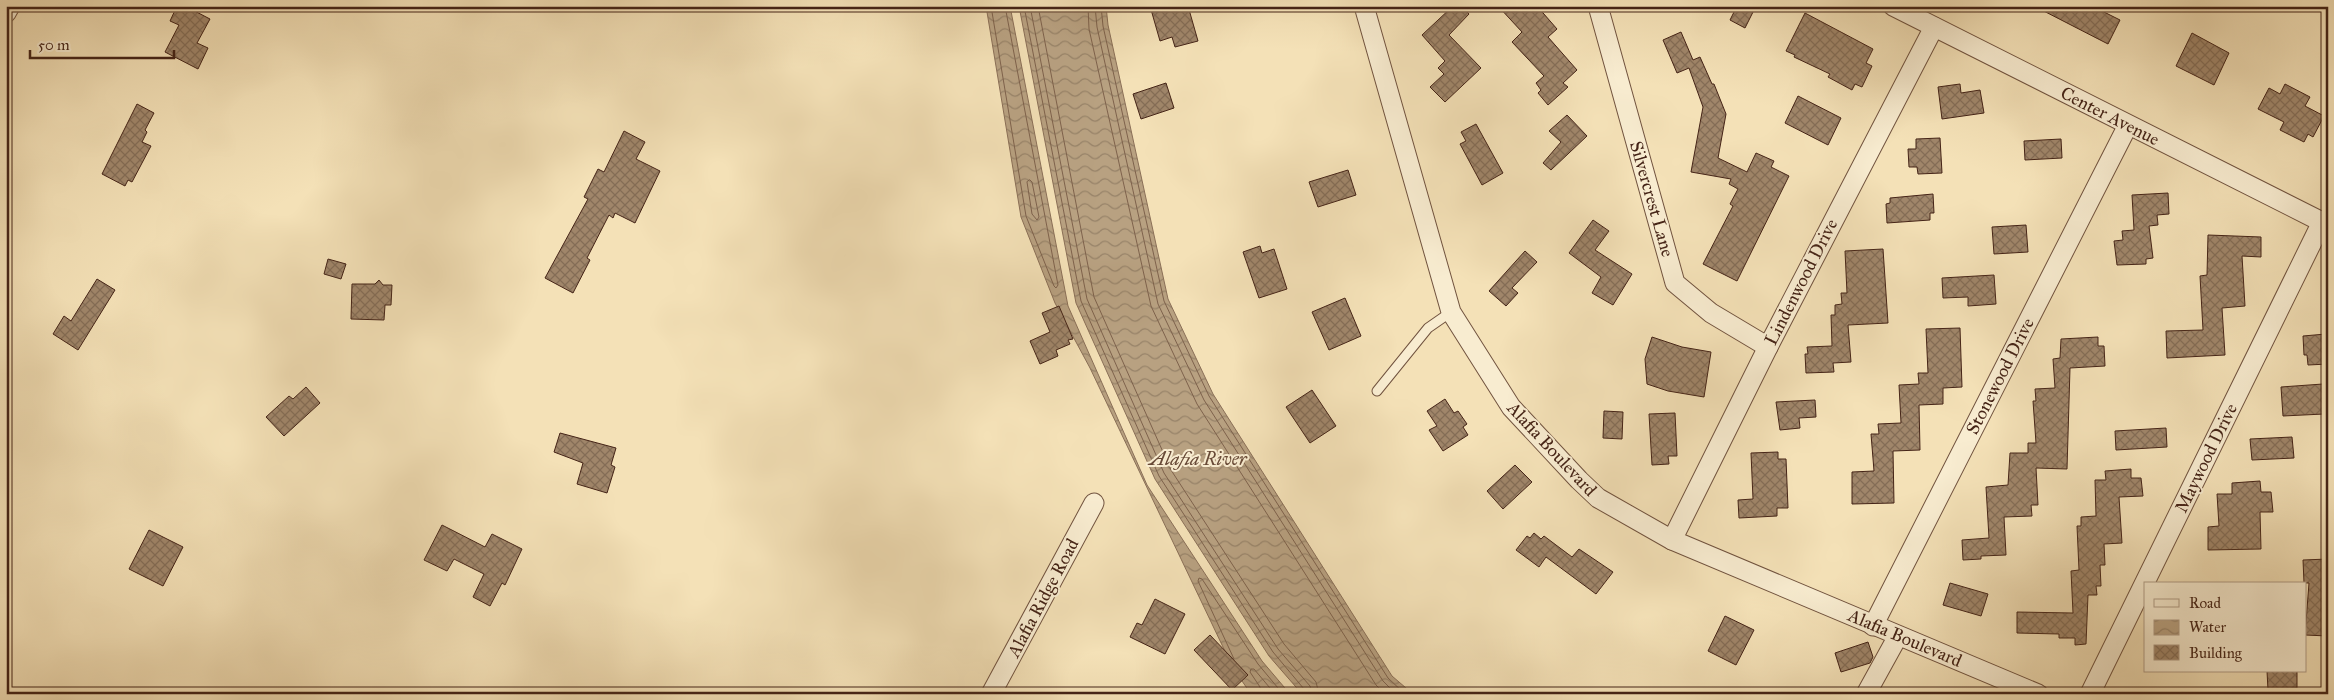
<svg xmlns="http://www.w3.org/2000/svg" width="2334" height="700" font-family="'IM FELL Great Primer',serif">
	<defs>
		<pattern id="water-waves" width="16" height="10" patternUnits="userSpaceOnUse" patternTransform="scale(1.25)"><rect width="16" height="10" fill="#b8a181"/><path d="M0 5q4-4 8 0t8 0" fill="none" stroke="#978369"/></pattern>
		<pattern id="building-cross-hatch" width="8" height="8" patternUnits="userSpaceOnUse" patternTransform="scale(1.25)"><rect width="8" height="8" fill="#a0866a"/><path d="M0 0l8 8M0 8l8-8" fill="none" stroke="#846d56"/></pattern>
	</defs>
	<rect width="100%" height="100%" fill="#f4e1b7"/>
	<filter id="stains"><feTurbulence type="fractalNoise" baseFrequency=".004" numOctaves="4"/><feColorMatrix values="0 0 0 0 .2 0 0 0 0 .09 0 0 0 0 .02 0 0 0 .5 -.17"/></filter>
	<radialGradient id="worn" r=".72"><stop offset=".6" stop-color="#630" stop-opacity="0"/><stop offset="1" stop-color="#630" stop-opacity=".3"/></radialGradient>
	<!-- water -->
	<g fill="url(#water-waves)" stroke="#8a6f57">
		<path d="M986 6H1010L1068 306 1147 485 1262 661 1290 694H1251L1233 668 1090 368 1055 303 1021 217Z"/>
		<path d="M1019 6H1106L1108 25 1168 299 1213 394 1392 676 1413 694H1302L1269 656 1155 479 1076 303Z"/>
	</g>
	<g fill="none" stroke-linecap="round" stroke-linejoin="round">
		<!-- shore -->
		<g stroke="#7e624c" stroke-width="1">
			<path d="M991 6 1026 216 1054 286 1056 288 1058 285 1005 6"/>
			<path d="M1024 6 1081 301 1159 476 1273 652 1304 689 1305 694"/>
			<path d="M1030 6 1087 299 1164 473 1278 649 1310 686 1312 694"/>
			<path d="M1038 6 1094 297 1171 470 1284 644 1316 682 1319 694"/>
			<path d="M1088 6 1089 29 1151 306 1197 404 1376 685 1385 694"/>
			<path d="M1095 6 1097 27 1158 304 1204 400 1383 681 1396 694"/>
			<path d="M1101 6 1103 26 1164 301 1209 396 1388 678 1405 694"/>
			<path d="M1030 180 1032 182 1039 217 1037 220 1032 214 1027 182Z"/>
			<path d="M1234 659 1198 581 1199 578 1202 579 1258 664 1283 694"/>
			<path d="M1261 694 1260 687 1250 672 1251 669H1254L1275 694"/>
		</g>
	</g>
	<!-- building -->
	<g fill="url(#building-cross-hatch)" stroke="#452417">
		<path d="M177 6H185L210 19 197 43 208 48 198 69 165 52 179 25 170 21Z"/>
		<path d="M1150 6H1188L1198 41 1175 47 1172 37 1160 41Z"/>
		<path d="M1453 6H1462L1469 14 1449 35 1481 68 1445 102 1430 87 1444 74 1438 68 1445 61 1422 35Z"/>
		<path d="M1498 6H1537L1557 29 1548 37 1577 70 1563 83 1568 87 1548 105 1538 93 1541 90 1536 83 1544 76 1512 42 1522 32Z"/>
		<path d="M1737 6H1756L1745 28 1730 20Z"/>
		<path d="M2034 6H2092L2120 20 2108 44Z"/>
		<path d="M1805 13 1873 49 1866 63 1872 66 1862 87 1855 84 1852 90 1828 77 1830 74 1794 57 1795 55 1786 51Z"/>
		<path d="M1681 32 1693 60 1700 57 1712 84H1714L1726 114 1718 158 1747 172 1756 153 1774 161 1771 167 1789 176 1737 281 1703 264 1733 206 1730 204 1738 189 1729 184 1731 179 1691 172 1703 107 1689 68 1677 73 1663 40Z"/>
		<path d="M2192 33 2229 53 2214 85 2176 66Z"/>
		<path d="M1166 83 1174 108 1141 119 1133 94Z"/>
		<path d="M1960 84 1961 93 1980 90 1984 113 1942 119 1938 87Z"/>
		<path d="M2285 84 2310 97 2305 106 2324 116 2313 137 2308 134 2304 142 2280 130 2284 122 2258 109 2269 88 2280 94Z"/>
		<path d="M1798 96 1841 118 1828 145 1785 123Z"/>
		<path d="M137 104 154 113 145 130 147 132 142 142 151 146 132 182 128 180 125 186 102 174Z"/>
		<path d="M1567 115 1587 136 1551 170 1543 163 1561 142 1549 131Z"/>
		<path d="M1476 124 1503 173 1482 185 1460 144 1466 141 1461 132Z"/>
		<path d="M624 131 645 142 636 159 660 171 635 223 615 213 613 218 609 215 587 258 590 260 573 293 545 278 588 199 584 197 598 169 604 172Z"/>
		<path d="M1940 138 1942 173 1918 174 1917 167H1909L1908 149H1916V139Z"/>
		<path d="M2061 139 2062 158 2025 160 2024 141Z"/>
		<path d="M1348 170 1356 195 1318 207 1309 182Z"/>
		<path d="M2168 193 2169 214 2157 215 2158 225 2149 226 2153 258 2146 259V264L2117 265 2114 241 2123 240 2122 231 2134 230 2132 195Z"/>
		<path d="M1933 194 1934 213H1930V220L1887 223 1886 204 1890 203V198Z"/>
		<path d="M1593 220 1609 231 1595 250 1632 274 1613 305 1592 293 1601 277 1569 253Z"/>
		<path d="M2026 225 2028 252 1994 254 1992 227Z"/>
		<path d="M2208 235 2261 237V257L2242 256 2245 306 2222 308 2225 355 2167 358 2166 331 2203 330 2200 276 2207 275Z"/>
		<path d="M1260 246 1262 253 1274 249 1287 289 1259 298 1243 252Z"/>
		<path d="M1883 249 1888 323 1848 325 1851 362 1833 363 1834 372 1806 373 1805 354H1808L1807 347 1832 346 1831 315H1835V305L1842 304 1841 293H1847L1845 251Z"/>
		<path d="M1525 251 1537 262 1512 288 1518 293 1506 306 1489 291Z"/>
		<path d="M328 259 346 264 341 279 324 274Z"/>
		<path d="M1994 275 1996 304 1968 306V297L1943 298 1942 278Z"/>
		<path d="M97 279 115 290 78 350 53 334 64 316 71 321Z"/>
		<path d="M379 280 383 285H392L391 305H385L384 320 351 319 352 284H375Z"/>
		<path d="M1345 298 1361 336 1329 350 1312 312Z"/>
		<path d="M1059 306 1073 339 1068 340 1070 344 1056 350 1058 356 1040 364 1030 341 1050 332 1042 313Z"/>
		<path d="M1960 328 1962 387 1943 388V404L1919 405 1920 450 1893 451 1894 503 1852 504V472L1874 471 1871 434H1879L1878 424 1901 423 1899 385 1919 384 1918 373H1928L1926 329Z"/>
		<path d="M2326 334 2328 364 2308 365 2307 355H2304L2303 336Z"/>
		<path d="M1652 337 1682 347 1711 352 1704 397 1668 391 1647 384 1645 359Z"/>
		<path d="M2098 337V346H2104L2105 366 2070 368 2067 469 2036 468 2038 505H2031L2032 516 2004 517 2006 555 1981 556V559L1963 560 1962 540 1989 538 1986 487 2008 485 2010 453H2028V443H2036L2033 401H2036L2035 389 2055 388 2053 359 2060 358 2061 339Z"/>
		<path d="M2323 384 2324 414 2283 416 2281 387Z"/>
		<path d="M306 387 320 403 284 436 266 417 289 396 293 399Z"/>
		<path d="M1312 390 1336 426 1310 443 1286 407Z"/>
		<path d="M1445 399 1454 413 1458 411 1467 424 1463 427 1468 435 1443 451 1429 430 1437 426 1427 411Z"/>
		<path d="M1815 400 1816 417 1799 418 1800 428 1780 430 1776 402Z"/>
		<path d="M1604 411 1623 412 1622 439 1603 438Z"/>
		<path d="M1675 413 1677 456H1668L1669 464 1652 465 1649 414Z"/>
		<path d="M2166 428 2167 447 2116 450 2115 431Z"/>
		<path d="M560 433 616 448 611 465 615 467 607 493 577 484 583 463 554 452Z"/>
		<path d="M2292 437 2294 458 2252 460 2250 439Z"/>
		<path d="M1778 452V459H1786L1788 508H1777V516L1739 518 1738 500 1753 499 1751 453Z"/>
		<path d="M1515 465 1532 482 1503 509 1487 491Z"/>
		<path d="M2131 469V478H2141L2143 496 2119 497 2122 543 2104 544 2105 565H2100L2101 586H2096L2097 595H2088L2086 644 2075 645V638H2059V634L2017 633V612L2073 613 2071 571 2079 570 2077 526H2081V517L2096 516 2095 480H2106L2105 471Z"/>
		<path d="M2260 481 2261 492H2271L2273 512H2260L2261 549 2208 550V527L2219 526 2217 494H2232V483Z"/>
		<path d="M442 525 485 547 492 534 522 549 506 583 505 585 502 583 490 606 473 597 484 574 454 559 447 571 424 560Z"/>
		<path d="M149 530 183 547 163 586 129 569Z"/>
		<path d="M1534 533 1541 539 1544 536 1572 557 1579 549 1613 572 1596 594 1546 557 1539 567 1516 550 1527 536 1530 538Z"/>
		<path d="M2328 559V636L2305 635 2309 583H2304L2303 560Z"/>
		<path d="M1950 583 1988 594 1981 616 1943 605Z"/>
		<path d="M1155 599 1185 614 1165 654 1130 637 1137 623 1142 625Z"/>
		<path d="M1725 616 1754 630 1736 665 1708 651Z"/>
		<path d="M1210 635 1248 675 1232 690 1194 650Z"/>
		<path d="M1868 642 1873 657 1870 663 1841 672 1835 653Z"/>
		<path d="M2267 671H2297V688L2268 690Z"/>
	</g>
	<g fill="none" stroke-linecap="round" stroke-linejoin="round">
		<!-- service casing -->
		<g stroke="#71533f" stroke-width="11">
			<path id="service" d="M1377 391 1428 328 1451 312"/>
		</g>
		<!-- minor casing -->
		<g stroke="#71533f" stroke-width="21">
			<g id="minor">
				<path d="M1364 6 1451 312 1511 407 1579 480 1598 498 1672 540 2038 694"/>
				<path d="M1598 6 1675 283 1711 313 1768 347"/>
				<path d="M1893 6 2328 225"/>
				<path d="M6 13 10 6"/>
				<path d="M1672 540 1768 347 1934 27"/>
				<path d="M1873 626 2128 125"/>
				<path d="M991 694 1094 503"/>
				<path d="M1866 694 1898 636"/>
				<path d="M2090 694 2322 222"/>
			</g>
		</g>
		<!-- service -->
		<use href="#service" stroke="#f8ecd0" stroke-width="9"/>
		<!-- minor -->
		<use href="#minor" stroke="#f8ecd0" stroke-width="19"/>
	</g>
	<g text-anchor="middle" stroke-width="4" stroke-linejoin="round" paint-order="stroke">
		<!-- street labels -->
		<g font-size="18" fill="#452417" stroke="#f8ecd0">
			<text transform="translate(2110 116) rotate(27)" y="6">Center Avenue</text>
			<text transform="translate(1652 199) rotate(74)" y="6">Silvercrest Lane</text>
			<text transform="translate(1801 282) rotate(-63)" y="6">Lindenwood Drive</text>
			<text transform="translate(2000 376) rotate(-63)" y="6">Stonewood Drive</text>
			<text transform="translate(1552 449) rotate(47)" y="6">Alafia Boulevard</text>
			<text transform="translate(2206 458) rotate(-64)" y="6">Maywood Drive</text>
			<text transform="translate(1043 598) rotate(-62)" y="6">Alafia Ridge Road</text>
			<text transform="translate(1905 638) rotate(23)" y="6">Alafia Boulevard</text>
		</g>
		<!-- water labels -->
		<g font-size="19" font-style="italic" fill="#684a37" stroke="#f8ecd0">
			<text x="1198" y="465">Alafia River</text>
		</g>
	</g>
	<!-- margin -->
	<rect width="2334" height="700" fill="none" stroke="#f4e1b7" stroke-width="25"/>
	<rect x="8" y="8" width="2319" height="685" fill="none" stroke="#452417" stroke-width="2.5"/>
	<rect x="12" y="12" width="2309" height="675" fill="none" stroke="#452417"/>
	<!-- legend -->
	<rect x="2144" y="582" width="162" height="90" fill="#f8ecd0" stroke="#b09c86"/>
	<rect x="2154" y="599" width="25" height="8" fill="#f8ecd0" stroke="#b09c86"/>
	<text x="2189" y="608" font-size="15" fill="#452417">Road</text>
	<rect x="2154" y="620" width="25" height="15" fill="url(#water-waves)" stroke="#b09c86"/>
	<text x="2189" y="632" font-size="15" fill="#452417">Water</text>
	<rect x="2154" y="645" width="25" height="15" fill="url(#building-cross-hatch)" stroke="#b09c86"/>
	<text x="2189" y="658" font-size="15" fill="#452417">Building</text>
	<!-- scale -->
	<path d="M30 50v8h144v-8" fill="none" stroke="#452417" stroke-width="2.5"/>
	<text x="38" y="50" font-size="15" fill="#452417" stroke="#f8ecd0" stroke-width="4" paint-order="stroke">50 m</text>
	<rect width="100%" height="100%" filter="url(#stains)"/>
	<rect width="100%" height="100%" fill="url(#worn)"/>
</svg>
